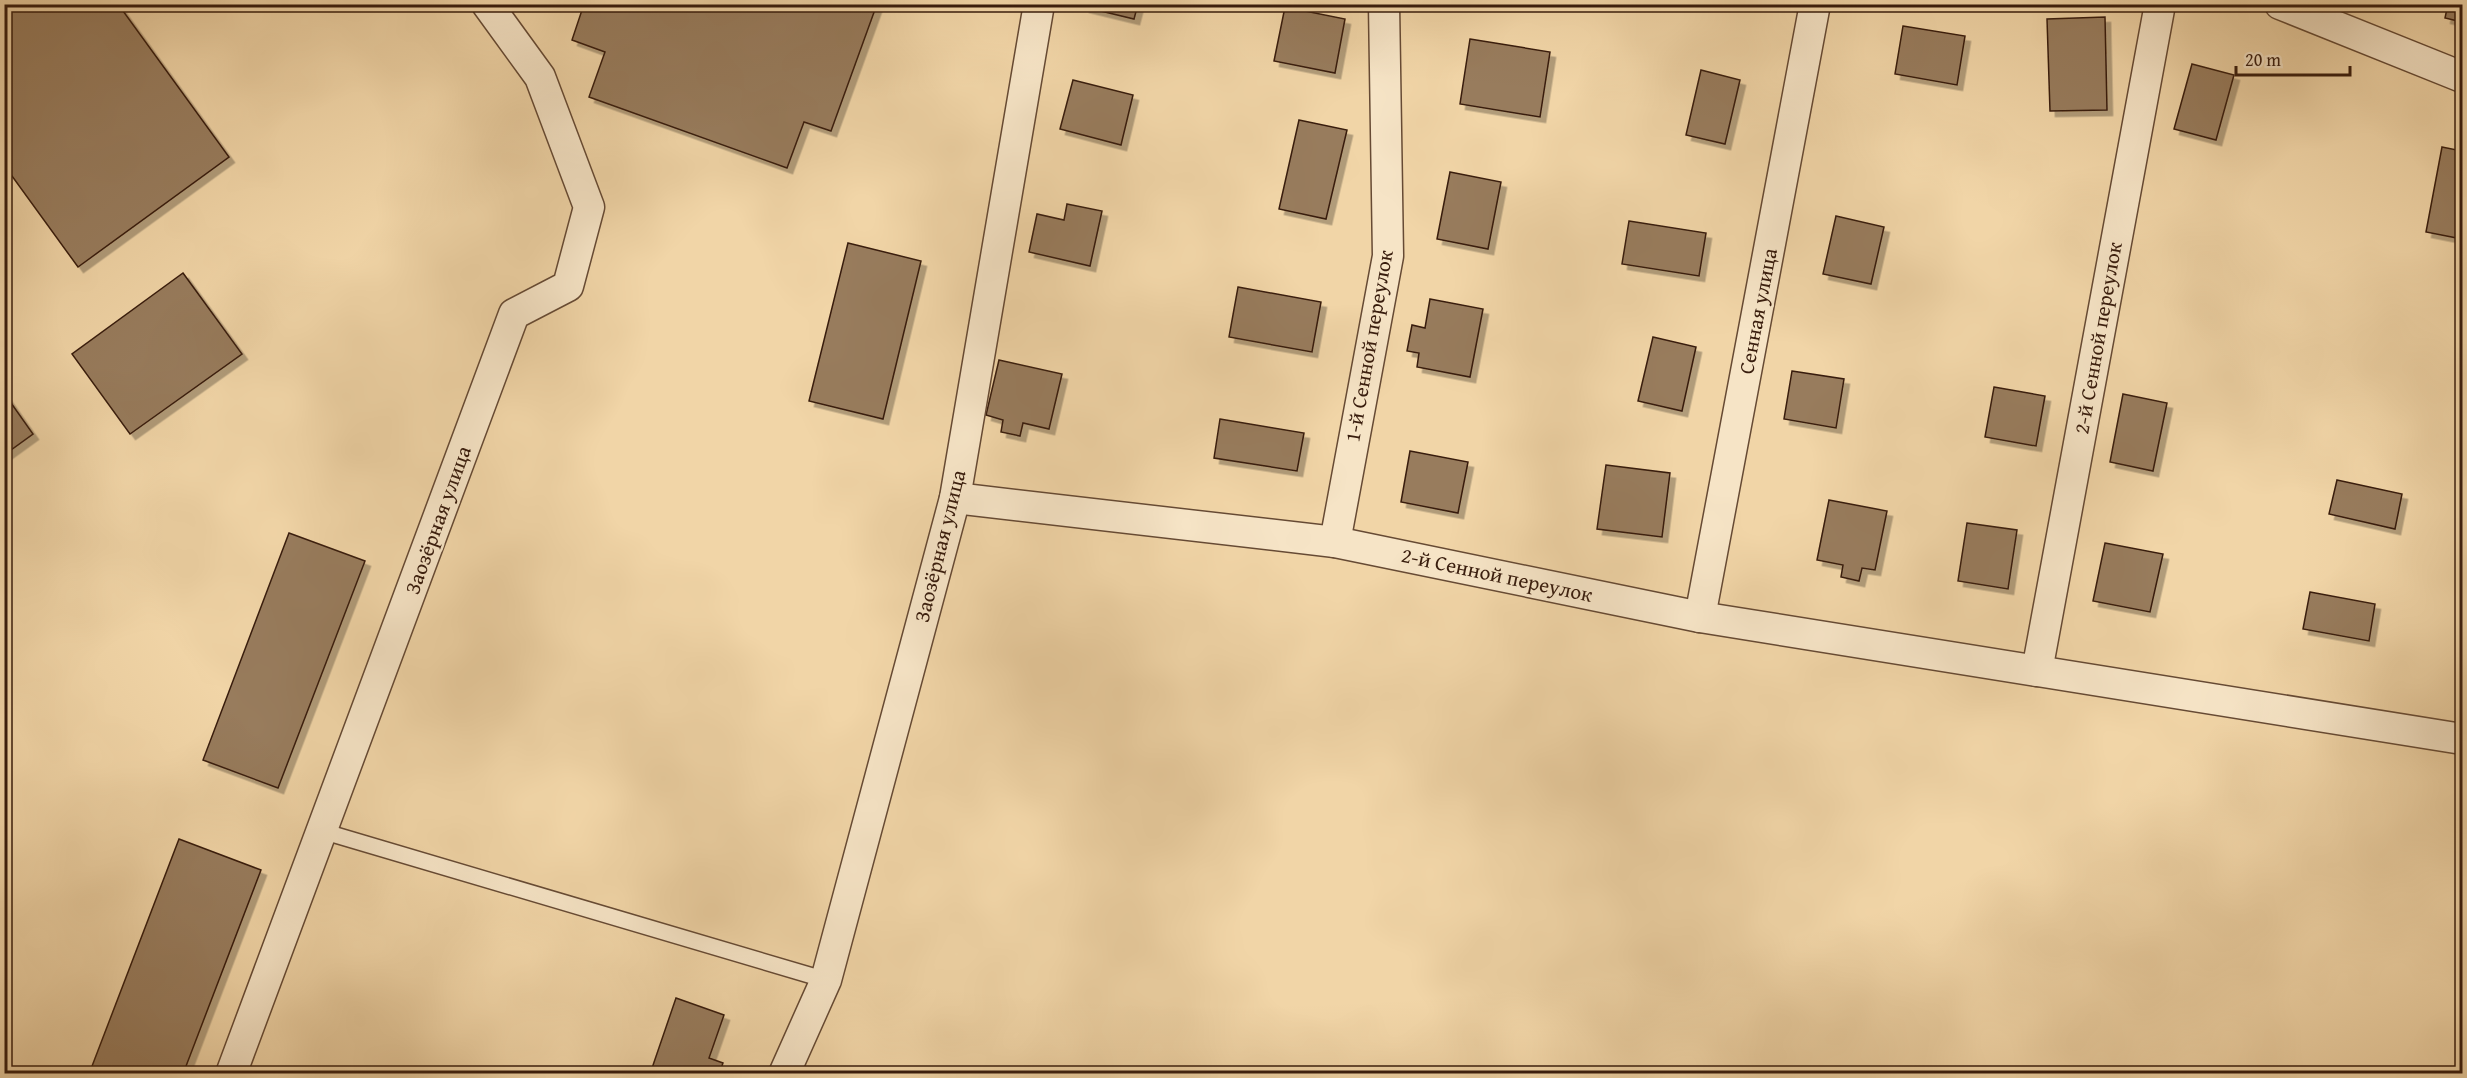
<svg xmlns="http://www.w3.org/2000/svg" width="2467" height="1078" font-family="'Gentium Book Plus',serif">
	<defs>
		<filter id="shadow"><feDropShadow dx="5.5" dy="5.5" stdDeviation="0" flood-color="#0004"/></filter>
	</defs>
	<rect width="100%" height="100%" fill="#f1d5a7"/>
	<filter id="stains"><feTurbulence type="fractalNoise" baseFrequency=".00333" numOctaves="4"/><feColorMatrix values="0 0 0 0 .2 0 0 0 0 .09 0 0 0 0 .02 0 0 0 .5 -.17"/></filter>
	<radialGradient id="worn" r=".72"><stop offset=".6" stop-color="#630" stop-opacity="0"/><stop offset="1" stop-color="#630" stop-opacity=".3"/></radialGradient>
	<!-- building -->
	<g fill="#987c5d" stroke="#381c0d" stroke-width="1.5" filter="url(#shadow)">
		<path d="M4 4H118L229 157 78 267 4 165Z"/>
		<path d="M584 4H877L831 131 804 122 787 168 589 97 605 52 572 40Z"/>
		<path d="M1085 4H1138L1134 19 1084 7Z"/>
		<path d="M2448 4H2462V22L2445 18Z"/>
		<path d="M1285 7 1345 19 1335 73 1274 61Z"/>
		<path d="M2105 17 2107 110 2050 111 2047 19Z"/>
		<path d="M1903 26 1965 36 1957 85 1895 74Z"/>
		<path d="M1470 39 1550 52 1540 117 1460 104Z"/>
		<path d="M2192 64 2234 75 2216 140 2174 129Z"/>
		<path d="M1701 70 1740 80 1725 144 1686 135Z"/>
		<path d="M1073 80 1133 95 1121 145 1060 129Z"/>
		<path d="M1299 120 1347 130 1326 219 1279 209Z"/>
		<path d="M2442 147 2462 151V239L2426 232Z"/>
		<path d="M1450 172 1501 182 1488 249 1437 239Z"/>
		<path d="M1067 204 1102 211 1090 266 1029 252 1037 214 1064 220Z"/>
		<path d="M1836 216 1884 227 1871 284 1823 274Z"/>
		<path d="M1629 221 1706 233 1699 276 1622 264Z"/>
		<path d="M848 243 921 261 883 419 809 401Z"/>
		<path d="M183 273 242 354 130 434 72 354Z"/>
		<path d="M1238 287 1321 302 1312 352 1229 337Z"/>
		<path d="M1430 299 1483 309 1470 377 1417 367 1419 353 1407 351 1412 325 1425 328Z"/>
		<path d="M1653 337 1696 347 1682 411 1638 401Z"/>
		<path d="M999 360 1062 374 1049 429 1023 423 1020 436 1001 432 1003 420 986 415Z"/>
		<path d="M1792 371 1844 379 1836 428 1784 419Z"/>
		<path d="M1994 387 2045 396 2036 446 1985 437Z"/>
		<path d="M4 393 33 434 4 455Z"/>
		<path d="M2123 394 2167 403 2153 471 2110 462Z"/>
		<path d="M1220 419 1304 433 1297 471 1214 458Z"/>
		<path d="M1410 451 1468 462 1458 513 1401 502Z"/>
		<path d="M1606 465 1670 473 1662 537 1597 529Z"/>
		<path d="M2337 480 2402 494 2395 529 2329 514Z"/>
		<path d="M1829 500 1887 511 1875 570 1862 568 1859 581 1841 577 1843 565 1817 560Z"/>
		<path d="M1967 523 2017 530 2008 589 1958 581Z"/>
		<path d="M289 533 365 561 278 788 203 760Z"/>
		<path d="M2105 543 2163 554 2150 612 2093 601Z"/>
		<path d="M2310 592 2375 604 2369 641 2303 629Z"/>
		<path d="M179 839 261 870 183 1074H89Z"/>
		<path d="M676 998 724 1015 709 1058 723 1063 719 1074H650Z"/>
	</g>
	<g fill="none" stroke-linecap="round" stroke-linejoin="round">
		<!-- lane casing -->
		<g stroke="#664a34" stroke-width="18">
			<path id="lane" d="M322 831 826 980"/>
		</g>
		<!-- street casing -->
		<g stroke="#664a34" stroke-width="33">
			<g id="street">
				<path d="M2280 4 2462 77"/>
				<path d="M955 498 1335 542 1700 617 2462 739"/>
				<path d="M1335 542 1388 256 1384 4"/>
				<path d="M1700 617 1815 4"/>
				<path d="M2037 671 2160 4"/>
				<path d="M231 1074 514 314 568 286 589 207 540 77 487 4"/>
				<path d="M784 1074 826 980 955 498 1039 4"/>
			</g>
		</g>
		<!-- lane -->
		<use href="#lane" stroke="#f6e4c6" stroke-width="15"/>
		<!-- street -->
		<use href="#street" stroke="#f6e4c6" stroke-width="30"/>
	</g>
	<g text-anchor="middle" stroke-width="5" stroke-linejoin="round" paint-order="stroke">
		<!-- street labels -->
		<g font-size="21" fill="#381c0d" stroke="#f6e4c6">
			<text transform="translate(1758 311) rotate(-79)" y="7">Сенная улица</text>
			<text transform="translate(2098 338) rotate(-80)" y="7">2-й Сенной переулок</text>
			<text transform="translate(1369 346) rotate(-80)" y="7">1-й Сенной переулок</text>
			<text transform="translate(438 520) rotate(-70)" y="7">Заозёрная улица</text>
			<text transform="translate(940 546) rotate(-76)" y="7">Заозёрная улица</text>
			<text transform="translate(1497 575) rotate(12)" y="7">2-й Сенной переулок</text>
		</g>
	</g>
	<!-- margin -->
	<rect width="2467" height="1078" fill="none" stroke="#f1d5a7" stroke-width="24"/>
	<rect x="6" y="6" width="2455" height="1066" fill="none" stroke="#381c0d" stroke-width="3"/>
	<rect x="12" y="12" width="2443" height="1054" fill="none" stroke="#381c0d" stroke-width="1.5"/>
	<!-- scale -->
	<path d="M2236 66v9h114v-9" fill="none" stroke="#381c0d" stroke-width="3"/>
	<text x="2245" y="66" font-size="18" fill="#381c0d" stroke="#f6e4c6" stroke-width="4.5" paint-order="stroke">20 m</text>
	<rect width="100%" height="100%" filter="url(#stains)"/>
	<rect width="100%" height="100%" fill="url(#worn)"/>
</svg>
